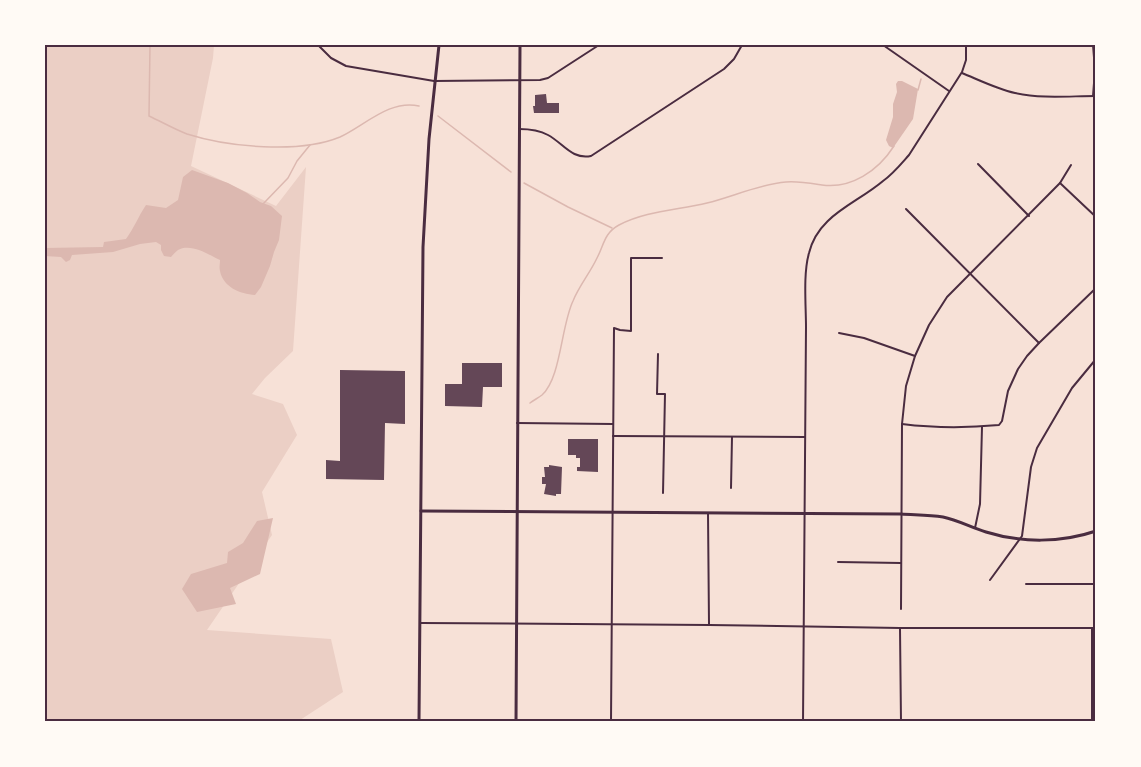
<svg xmlns="http://www.w3.org/2000/svg" width="1141" height="767" font-family="'DM Sans',sans-serif">
	<rect width="100%" height="100%" fill="#f7e1d7"/>
	<!-- green -->
	<path fill="#ebcfc5" d="M45 45H214L213 58 191 166 276 206 306 167 293 351 265 378 252 394 283 404 297 435 262 492 272 535 207 630 331 639 343 692 297 722H45Z"/>
	<!-- water -->
	<g fill="#dcb8b0">
		<path d="M898 81H902L918 89 913 119 893 148 889 146 886 140 893 117V104L897 92 896 84Z"/>
		<path d="M192 170 228 183 247 193 260 202 271 206 282 216 279 240 274 252 270 266 261 287 255 295C240 294 223 287 220 271 219 267 220 264 220 260 209 255 191 243 178 250 175 252 173 255 171 257L164 256 161 250V245L156 242 140 244 113 252 72 255 70 260 66 262 61 257 45 256V248L103 247 104 242 126 239C134 228 138 217 146 205L166 208 178 200 183 177Z"/>
		<path d="M273 518 260 574 230 588 236 604 197 612 182 589 191 574 227 563 228 552 243 543 257 521Z"/>
	</g>
	<g fill="none" stroke-linecap="round" stroke-linejoin="round">
		<!-- stream -->
		<g stroke="#dcb8b0" stroke-width="1.5">
			<path d="M150 45 149 116C162 122 174 129 187 134 228 147 299 154 340 137 364 126 390 99 419 106"/>
			<path d="M918 90 921 79"/>
			<path d="M438 116 511 172"/>
			<path d="M524 183 568 207 612 228"/>
			<path d="M263 204 288 178 297 161 310 145"/>
			<path d="M530 403C534 400 538 398 542 395 561 378 561 326 573 301 579 286 590 273 597 258 604 245 604 233 619 225 645 211 678 210 707 203 732 197 760 184 786 182 798 181 809 183 822 185 851 189 878 171 894 146"/>
		</g>
	</g>
	<!-- building -->
	<g fill="#644757">
		<path d="M546 94 547 103H559V113H534L533 106H535V95Z"/>
		<path d="M462 363H502V387H483L482 407 445 406V384H462Z"/>
		<path d="M340 370 405 371V424L385 423 384 480 326 479V460L340 461Z"/>
		<path d="M568 439H598V472L577 471V467H580V458H576V455H568Z"/>
		<path d="M549 465 562 467 561 494H556V496L544 494 546 484H542V477H545L544 467H549Z"/>
	</g>
	<g fill="none" stroke-linecap="round" stroke-linejoin="round">
		<!-- minor -->
		<g stroke="#4a2c40" stroke-width="2">
			<path d="M318 45 331 58 346 66 434 81 540 80 548 78 599 45"/>
			<path d="M883 45 949 91"/>
			<path d="M1093 45 1095 70 1093 96"/>
			<path d="M962 73C979 80 997 89 1015 93 1042 99 1069 96 1096 96"/>
			<path d="M519 129C529 129 539 130 548 135 563 143 572 160 591 156L724 69 734 59 742 45"/>
			<path d="M978 164 1029 216"/>
			<path d="M1060 183 1096 217"/>
			<path d="M906 209 1039 343"/>
			<path d="M839 333 864 338 915 356"/>
			<path d="M658 354 657 394H665L663 493"/>
			<path d="M517 423 613 424"/>
			<path d="M902 424C934 428 967 428 999 425L1002 421 1008 391 1018 369 1027 356 1039 343 1096 288"/>
			<path d="M613 436 805 437"/>
			<path d="M731 488 732 437"/>
			<path d="M708 513 709 624"/>
			<path d="M975 528 980 504 982 427"/>
			<path d="M838 562 901 563"/>
			<path d="M990 580 1022 536 1031 467 1037 448 1072 388 1096 359"/>
			<path d="M1026 584H1096"/>
			<path d="M901 609 902 424 906 386 915 356 929 325 947 297 1060 183 1071 165"/>
			<path d="M421 623 709 625 900 628H1096"/>
			<path d="M900 629 901 722"/>
			<path d="M611 722 614 328 620 330 631 331V258H662"/>
			<path d="M803 722 806 327C806 305 803 274 809 253 818 215 856 204 883 181 893 174 901 164 909 155L962 72 966 60V45"/>
			<path d="M1092 722V628"/>
		</g>
		<!-- secondary -->
		<g stroke="#4a2c40" stroke-width="3">
			<path d="M421 511 901 514C915 515 929 515 943 517 958 520 972 528 986 532 1021 543 1061 543 1096 531"/>
			<path d="M419 722 423 247 429 139 439 45"/>
			<path d="M516 722 520 45"/>
		</g>
	</g>
	<!-- border -->
	<rect width="1141" height="767" fill="none" stroke="#fffaf5" stroke-width="93"/>
	<rect x="46" y="46" width="1048" height="674" fill="none" stroke="#4a2c40" stroke-width="2"/>
</svg>
